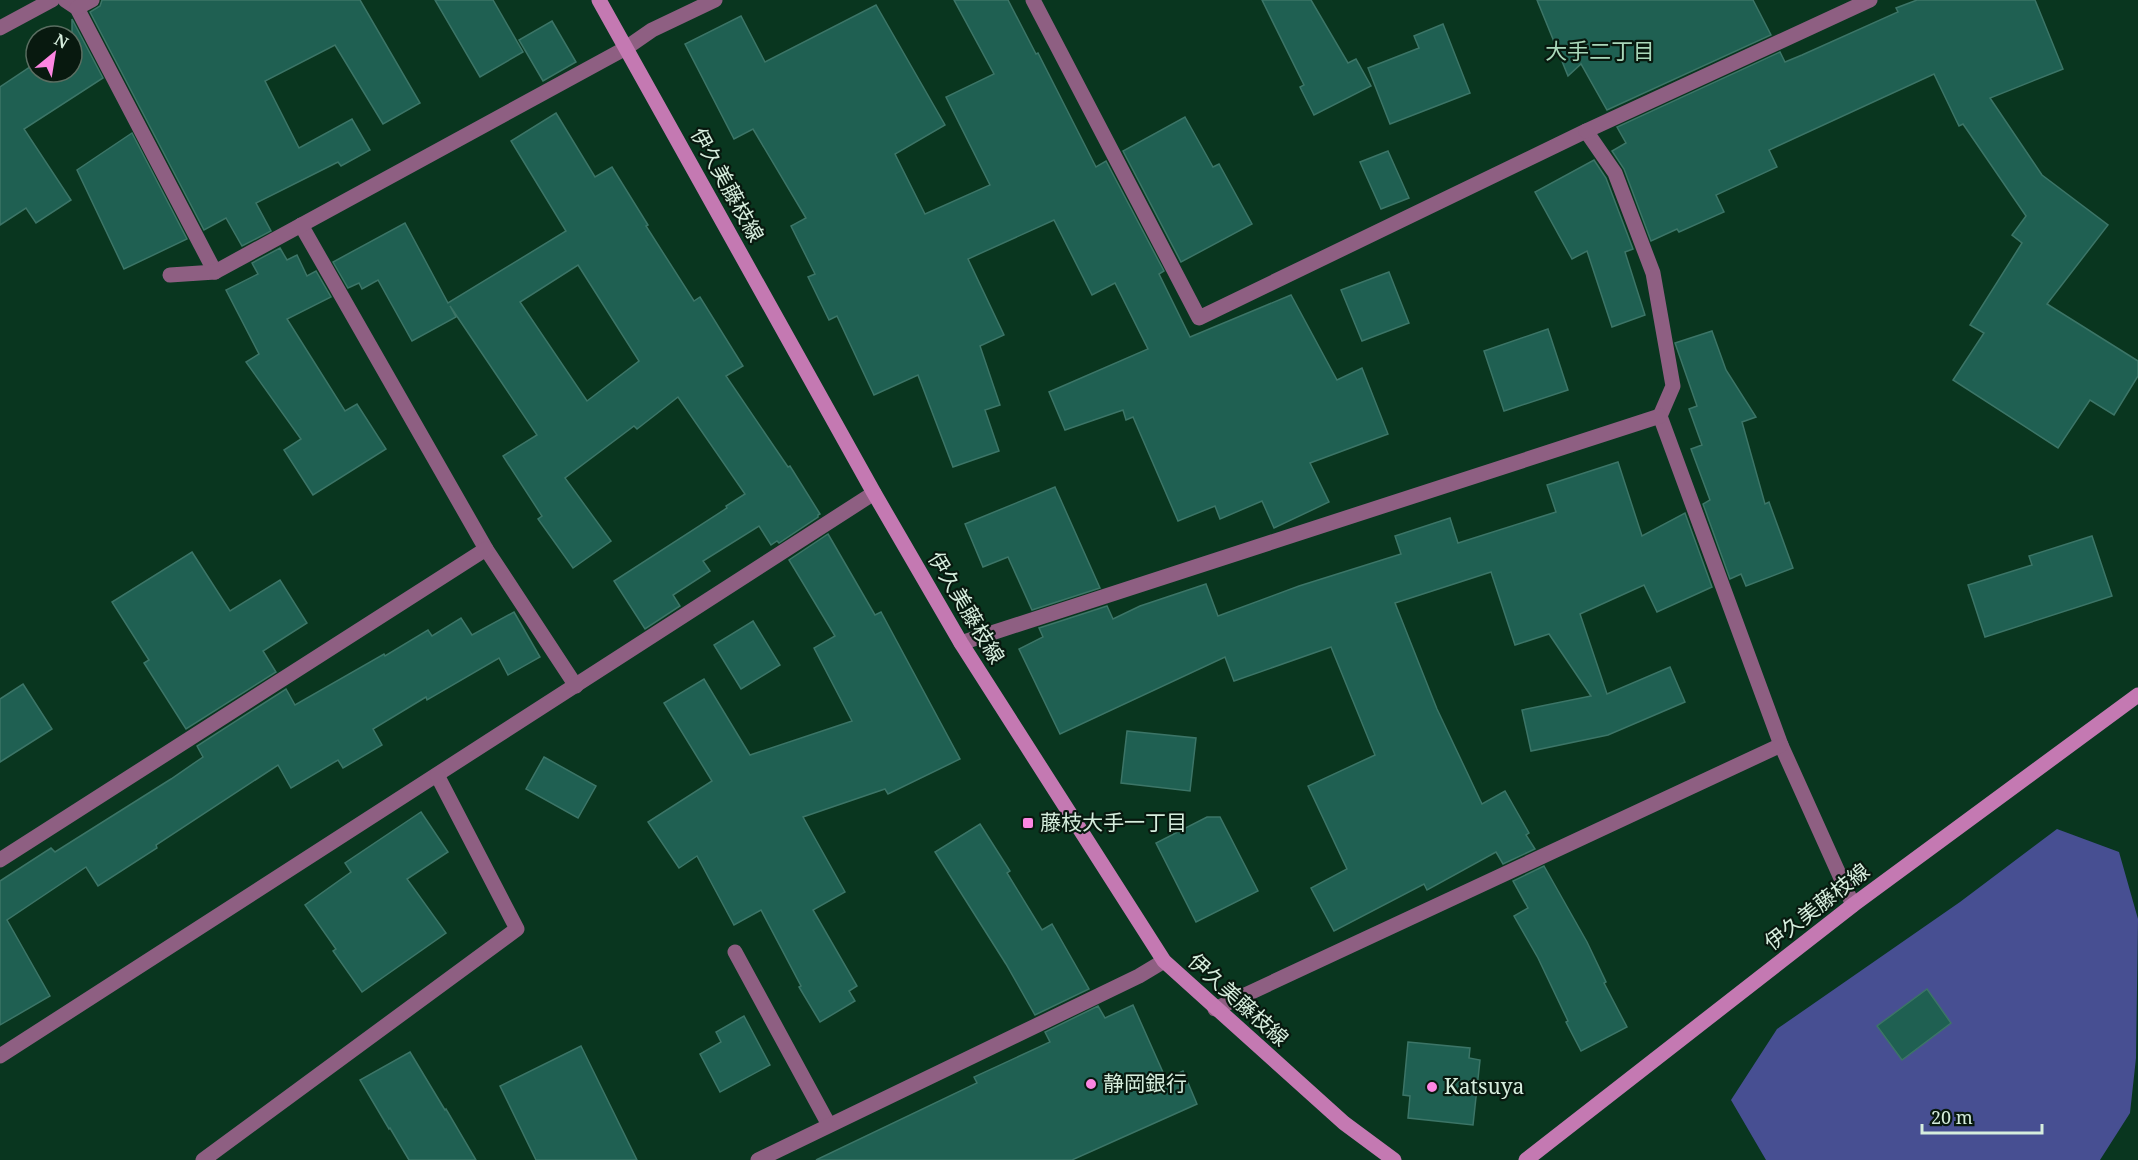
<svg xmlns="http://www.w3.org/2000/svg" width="2138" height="1160" font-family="'Noto Serif','Noto Sans JP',serif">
	<rect width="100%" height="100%" fill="#09361f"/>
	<!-- green -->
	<path fill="#474f92" d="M2057 829 2119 852 2138 919 2136 1058 2130 1113 2100 1160H1766L1731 1100 1777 1029 1960 902Z"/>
	<!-- building -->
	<g fill="#1f6052" stroke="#3c7567" stroke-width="1.5" fill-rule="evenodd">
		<path d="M102 0H360L420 103 383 124 335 45 265 81 299 148 352 119 370 150 341 166 338 162 256 203 271 231 242 246 226 218 204 230 90 12 100 6Z"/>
		<path d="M435 0H493L523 52 480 77Z"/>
		<path d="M954 0H1008L1036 54 1038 53 1096 167 1106 161 1164 271 1159 274 1190 337 1291 295 1337 380 1362 368 1388 434 1310 463 1329 502 1274 528 1262 501 1220 519 1215 506 1178 521 1133 417 1126 420 1123 410 1065 430 1049 392 1148 349 1115 283 1092 295 1054 220 968 259 1004 335 980 346 1000 405 985 410 999 451 953 467 918 375 874 395 837 316 829 320 808 277 815 274 791 226 806 218 753 129 734 139 685 44 741 16 765 62 876 5 945 125 895 154 925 214 990 185 946 97 994 74Z"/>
		<path d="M1262 0H1311L1348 63 1356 59 1371 86 1314 115 1300 87 1304 85Z"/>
		<path d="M1537 0H1753L1771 35 1607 110 1581 64 1568 76Z"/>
		<path d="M1917 0H2035L2063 69 1990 98 2042 175 2108 225 2047 304 2138 361V376L2114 415 2090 400 2058 448 1953 380 1984 333 1970 325 2022 243 2012 235 2026 216 1963 124 1959 126 1934 74 1769 150 1777 167 1716 195 1724 212 1679 232 1677 229 1651 241 1624 169 1612 151 1626 143 1617 127 1780 52 1785 62 1802 55 1898 12 1896 8Z"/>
		<path d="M72 19 103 78 24 129 71 200 36 223 26 208 0 225V87L36 63V72H72Z"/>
		<path d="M552 21 576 62 543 81 519 40Z"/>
		<path d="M1443 24 1470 93 1390 124 1368 68 1419 48 1414 36Z"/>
		<path d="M556 113 595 177 612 167 648 225 646 226 694 301 700 297 743 366 726 376 788 467 790 466 820 514 818 515V517L779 543 777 541 771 545 759 526 703 561 710 571 673 595 680 606 645 629 614 581 727 508 726 506 745 494 678 397 637 429 634 426 565 478 611 541 573 568 538 519 542 516 503 456 537 435 450 306 456 317 412 341 378 280 362 289 359 283 348 288 333 262 405 223 448 303 566 231 511 141ZM578 265 639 361 587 401 520 302Z"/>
		<path d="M1185 117 1213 167 1219 164 1252 224 1181 262 1123 151Z"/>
		<path d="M132 133 187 239 124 269 77 170Z"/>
		<path d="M1388 151 1409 198 1381 209 1360 162Z"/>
		<path d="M1594 160 1606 178 1633 249 1625 252 1645 315 1612 327 1587 251 1572 259 1535 192Z"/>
		<path d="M280 248 287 260 297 255 307 276 316 271 331 297 287 319 345 411 357 404 386 449 313 495 284 450 301 439 246 362 259 354 226 290 258 274 252 263Z"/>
		<path d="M1389 272 1409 323 1362 341 1341 290Z"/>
		<path d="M1548 329 1568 390 1504 411 1484 351Z"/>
		<path d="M1712 331 1726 370 1756 417 1742 422 1765 504 1769 502 1793 568 1746 586 1741 574 1730 579 1703 504 1710 500 1691 449 1702 445 1689 409 1697 406 1675 343Z"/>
		<path d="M1618 462 1642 536 1685 513 1712 587 1657 612 1644 585 1580 614 1607 694 1670 667 1685 702 1608 735 1531 751 1522 710 1591 696 1549 634 1515 645 1491 572 1395 603 1437 709 1482 804 1505 791 1529 833 1526 835 1535 849 1503 864 1496 852 1427 890 1424 884 1334 931 1311 888 1347 869 1308 786 1375 755 1331 647 1234 681 1225 657 1060 734 1019 649 1043 637 1039 628 1107 606 1113 619 1140 606 1206 584 1218 616 1299 586 1401 554 1395 536 1450 518 1458 543 1556 512 1547 485Z"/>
		<path d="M1055 487 1100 588 1032 610 1008 557 983 567 965 524Z"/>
		<path d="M828 534 875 615 881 612 960 759 888 794 885 789 803 817 845 892 813 910 857 986 849 991 855 1001 820 1022 799 987 801 986 761 910 734 925 697 856 679 868 648 822 712 781 664 703 704 679 750 755 852 721 814 648 835 636 789 560Z"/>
		<path d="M2092 536 2112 596 1985 637 1968 585 2032 565 2029 556Z"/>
		<path d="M192 552 230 611 280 580 307 623 263 651 276 672 186 729 144 663 149 660 112 602Z"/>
		<path d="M514 612 540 657 508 675 499 658 427 700 426 697 373 729 382 745 343 768 338 760 291 788 278 765 156 845 157 848 98 886 86 867 7 920 50 996 0 1025V881L51 848 55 852 171 779 203 757 197 746 286 689 295 705 384 654 385 656 428 630 432 636 461 618 472 635Z"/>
		<path d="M753 621 780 665 741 689 714 645Z"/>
		<path d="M23 684 52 729 0 762V699Z"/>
		<path d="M1127 731 1196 738 1190 791 1121 783Z"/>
		<path d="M544 757 596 786 578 818 526 789Z"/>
		<path d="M421 812 448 852 407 879 446 933 362 992 333 951 336 949 305 905 351 872 345 863Z"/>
		<path d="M1207 817H1220L1258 891 1196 922 1156 843Z"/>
		<path d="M980 824 1010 871 1007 873 1042 930 1052 924 1089 989 1035 1015 1006 964 935 852Z"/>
		<path d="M1544 866 1587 942 1606 982 1604 983 1627 1027 1581 1051 1566 1022 1568 1021 1538 958 1514 916 1528 908 1513 881Z"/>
		<path d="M1927 989 1951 1023 1902 1060 1877 1026Z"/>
		<path d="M1133 1005 1166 1079 1183 1071 1197 1104 1072 1160H816L977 1083 974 1077 1050 1042 1045 1032 1098 1006 1105 1018Z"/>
		<path d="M744 1016 770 1065 720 1092 700 1054 721 1042 716 1032Z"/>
		<path d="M1408 1042 1470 1048 1469 1058 1480 1060 1473 1125 1408 1118 1410 1096 1403 1095Z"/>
		<path d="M581 1046 637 1160H536L500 1086Z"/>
		<path d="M410 1052 445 1110 446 1109 476 1160H409L390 1128 389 1129 360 1080Z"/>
	</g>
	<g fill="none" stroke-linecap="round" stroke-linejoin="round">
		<!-- street -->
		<g stroke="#8e5f82" stroke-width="15">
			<path d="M65 0 77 8 215 272"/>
			<path d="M1033 0 1199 318 1586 131 1615 173 1653 273 1673 386 1660 416 1781 745 1853 905"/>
			<path d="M77 8 92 0"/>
			<path d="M0 28 52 0"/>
			<path d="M1586 131 1870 0"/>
			<path d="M301 225 486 549 576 686"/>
			<path d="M170 275 215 272 626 48 652 30 715 0"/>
			<path d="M961 643 1660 416"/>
			<path d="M0 860 486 549"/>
			<path d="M735 952 829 1125"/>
			<path d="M1215 1009 1781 745"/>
			<path d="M0 1056 874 493"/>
			<path d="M203 1160 517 929 437 775"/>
			<path d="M758 1160 1139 976 1164 961"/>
		</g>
		<!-- secondary -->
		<g stroke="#c479b2" stroke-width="15">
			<path d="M599 0 874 493 961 643 1164 961 1344 1123 1394 1160"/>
			<path d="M1526 1160 1853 905 2138 695"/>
		</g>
	</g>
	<!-- markers -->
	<g fill="#fd86e2" stroke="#08190f" stroke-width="2">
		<rect x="1022" y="817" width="12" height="12" rx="3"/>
		<circle cx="1091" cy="1084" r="6"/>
		<circle cx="1432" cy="1087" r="6"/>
	</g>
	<g text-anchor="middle" stroke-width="4.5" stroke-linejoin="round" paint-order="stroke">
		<!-- street labels -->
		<g font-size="21" fill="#d6eddd" stroke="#08190f">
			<text transform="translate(727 185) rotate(61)" y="7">伊久美藤枝線</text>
			<text transform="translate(966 608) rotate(59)" y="7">伊久美藤枝線</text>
			<text transform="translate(1817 907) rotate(-38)" y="7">伊久美藤枝線</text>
			<text transform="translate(1238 1000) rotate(42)" y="7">伊久美藤枝線</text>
		</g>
		<!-- poi labels -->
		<g font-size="21" fill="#d6eddd" stroke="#08190f" text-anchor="start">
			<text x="1040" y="830">藤枝大手一丁目</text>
			<text x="1103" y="1091">静岡銀行</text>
			<text x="1444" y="1094">Katsuya</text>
		</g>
		<!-- neighbourhood labels -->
		<g font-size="22" fill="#aad8ba" stroke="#08190f">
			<text x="1600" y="59">大手二丁目</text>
		</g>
	</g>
	<!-- north arrow -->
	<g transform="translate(54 54) rotate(30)"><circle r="28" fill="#08190f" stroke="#5a6e61" stroke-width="1.5"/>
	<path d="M0-4.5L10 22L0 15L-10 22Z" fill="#fd86e2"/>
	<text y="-9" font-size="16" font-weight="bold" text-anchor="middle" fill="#d6eddd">N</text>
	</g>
	<!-- scale -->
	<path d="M1922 1124v9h120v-9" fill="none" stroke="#d6eddd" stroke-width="3"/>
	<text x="1931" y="1124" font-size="18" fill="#d6eddd" stroke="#08190f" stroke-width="4.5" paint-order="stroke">20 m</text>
</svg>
